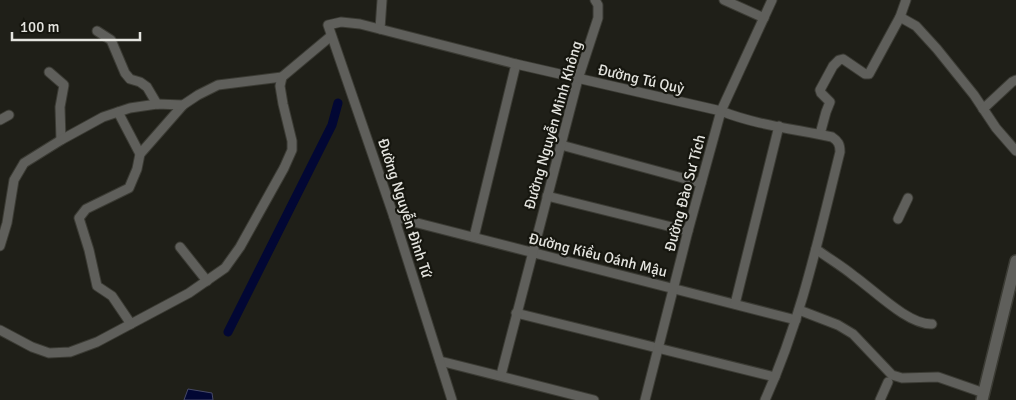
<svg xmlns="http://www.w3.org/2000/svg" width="1016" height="400" font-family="Signika,sans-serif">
	<rect width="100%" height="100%" fill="#1f1f18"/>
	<!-- water -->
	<path fill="#020734" stroke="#464967" d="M188 389 212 393 213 400H184Z"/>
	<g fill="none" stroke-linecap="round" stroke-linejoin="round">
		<!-- canal -->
		<path stroke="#020734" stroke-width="9" d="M228 332 332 125 338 103"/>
		<!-- minor casing -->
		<g stroke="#3b3b34" stroke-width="11">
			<g id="minor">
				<path d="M724 0 764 18"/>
				<path d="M900 17 916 26 937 49 974 95 996 128 1016 151"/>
				<path d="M380 29 382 0"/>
				<path d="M97 31 111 40 125 73 130 79 140 82 147 87 157 104"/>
				<path d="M49 72 64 85 60 107 61 140"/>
				<path d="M983 109 1012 82 1016 80"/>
				<path d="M118 112 140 154 137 169 129 188 86 209 79 218 89 250 97 286 112 296 131 324"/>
				<path d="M0 120 9 115"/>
				<path d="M820 134 826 112 830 102 821 93 820 90 833 66 839 60 843 59 865 74H869L900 17 906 0"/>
				<path d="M561 145 701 183"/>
				<path d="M140 154 183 105"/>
				<path d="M547 196 688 231"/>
				<path d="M394 217 796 320"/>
				<path d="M898 219 908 198"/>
				<path d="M474 237 516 64"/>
				<path d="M0 246 7 223 14 180 24 163 61 140 103 117 130 108 157 104 183 105 198 95 218 85 282 77"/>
				<path d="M180 247 207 281"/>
				<path d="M816 249C828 258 842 266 854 276 874 290 908 325 932 324"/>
				<path d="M735 304 779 126"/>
				<path d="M799 310 838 325 853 334 892 375 902 378 938 377 984 393"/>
				<path d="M516 313 775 377"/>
				<path d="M0 330 32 347 49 353 70 352 97 342 189 293 225 268 240 247 284 168 292 150V141L283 104 280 86 282 77 331 36"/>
				<path d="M440 361 594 400"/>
				<path d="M501 375 578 79 598 18V5L595 0"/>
				<path d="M452 400 394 217 328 25 341 22 360 24 516 64 721 111C756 125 795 129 832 137 838 141 840 144 840 152 819 236 801 321 765 400"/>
				<path d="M645 400 688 231 721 111 772 0"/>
				<path d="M880 400 888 382"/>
			</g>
		</g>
		<!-- tertiary casing -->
		<g stroke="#3b3b34" stroke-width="14">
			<path id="tertiary" d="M982 400 1016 261"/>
		</g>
		<!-- minor -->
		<use href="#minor" stroke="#5f5f5b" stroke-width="9"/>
		<!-- tertiary -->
		<use href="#tertiary" stroke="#5f5f5b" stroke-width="11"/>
	</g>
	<g text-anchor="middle" stroke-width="4.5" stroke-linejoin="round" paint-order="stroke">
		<!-- street labels -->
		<g font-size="15" fill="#e4e4df" stroke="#16160f">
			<text transform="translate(641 79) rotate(13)" y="5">Đường Tú Quỳ</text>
			<text transform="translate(553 125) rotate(-74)" y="5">Đường Nguyễn Minh Không</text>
			<text transform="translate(685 193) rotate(-75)" y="5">Đường Đào Sư Tích</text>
			<text transform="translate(405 208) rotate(72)" y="5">Đường Nguyễn Đình Tứ</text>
			<text transform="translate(598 255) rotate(14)" y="5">Đường Kiều Oánh Mậu</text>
		</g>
	</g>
	<!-- scale -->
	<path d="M12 32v8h128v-8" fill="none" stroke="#e4e4df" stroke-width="2.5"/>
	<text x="20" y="32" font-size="15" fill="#e4e4df" stroke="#16160f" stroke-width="4" paint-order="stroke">100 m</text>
</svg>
